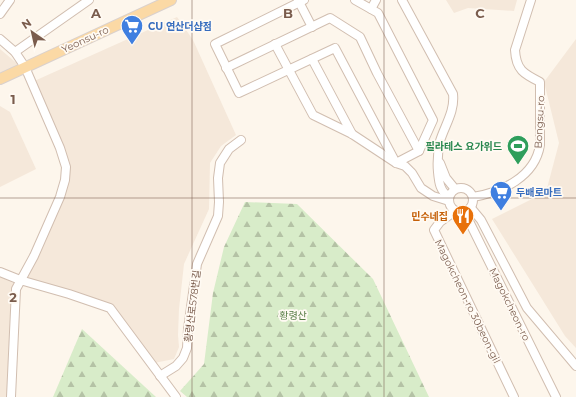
<svg xmlns="http://www.w3.org/2000/svg" width="576" height="397" font-family="Montserrat,'Noto Sans KR',sans-serif">
	<defs>
		<pattern id="forest-firs" width="22" height="20" patternUnits="userSpaceOnUse"><rect width="22" height="20" fill="#d8ecc9"/><path d="M5 1l3.5 6h-7zM16 11l3.5 6h-7z" fill="#b4c2a5"/></pattern>
	</defs>
	<rect width="100%" height="100%" fill="#fdf6ec"/>
	<!-- residential -->
	<g fill="#f5e8da">
		<path d="M446 0H517L514 11 468 8 454 13Z"/>
		<path d="M177 17 193 40 236 135 221 146 210 163 209 209 184 264 179 309 178 335 179 347 174 359 154 363 110 308 20 280 60 197 66 170 32 82Z"/>
		<path d="M576 39V348L565 336 492 219 546 192 559 143 544 82Z"/>
		<path d="M0 49 20 66 0 76Z"/>
		<path d="M0 106 10 112 36 169 0 187Z"/>
		<path d="M0 277 13 283 10 314 7 397H0Z"/>
	</g>
	<!-- forest -->
	<g fill="url(#forest-firs)">
		<path d="M245 202 297 204 373 279 429 397H187L180 391 204 364 213 293 224 247Z"/>
		<path d="M82 329 156 397H53Z"/>
	</g>
	<g fill="none" stroke-linecap="round" stroke-linejoin="round">
		<!-- minor casing -->
		<g stroke="#d1beb0" stroke-width="10">
			<g id="minor">
				<path d="M298 0 312 27"/>
				<path d="M304 0 215 44 239 93 335 48 396 163 419 151 433 120 378 13 355 0"/>
				<path d="M402 0 453 94C455 111 445 125 440 141 438 151 437 162 438 172 439 183 440 191 449 197"/>
				<path d="M371 9 376 0"/>
				<path d="M0 14 10 0"/>
				<path d="M0 39 15 52 25 67 60 148 66 167 65 180 60 197 34 256 16 289 11 397"/>
				<path d="M275 44 313 115 352 134 396 163 405 166 412 173 421 188 433 196 449 201"/>
				<path d="M15 52 89 0"/>
				<path d="M312 59 352 134"/>
				<path d="M226 68 330 18 360 37 377 73 419 151"/>
				<path d="M440 163 446 178 455 189"/>
				<circle cx="461" cy="200" r="12"/>
				<path d="M473 197C502 192 535 177 540 145 540 139 540 132 540 126 540 112 540 97 540 82 524 74 516 70 515 50L531 0"/>
				<path d="M471 208 481 220 527 308 576 366"/>
				<path d="M455 211 440 222 434 230 514 397"/>
				<path d="M464 211 556 397"/>
				<path d="M0 272 20 280 69 294 110 308 176 397"/>
				<path d="M160 376 176 366 183 358 187 348 188 329 197 264 218 216 219 202 218 178 220 163 229 149 241 140"/>
			</g>
		</g>
		<!-- major casing -->
		<g stroke="#dad1cd" stroke-width="12">
			<path id="major" d="M0 79 171 0"/>
		</g>
		<!-- minor -->
		<use href="#minor" stroke="#fff" stroke-width="8"/>
		<!-- major -->
		<use href="#major" stroke="#fbd9a5" stroke-width="10"/>
	</g>
	<!-- grid -->
	<path fill="none" stroke="#7a5c4d" stroke-width="1" stroke-opacity="0.55" d="M192 0V397M384 0V397M0 198H576"/>
	<!-- icons -->
	<defs>
		<g id="supermarket-pin" transform="scale(1.15)"><path d="M0 17L-7.5 6A9.5 9.5 0 1 1 7.5 6Z" fill="#3f7fe0" stroke="#fffaf3"/><path d="M-6-5.5h2.5l.6 2H6L4.5 2H-2.5L-4.4-4H-6ZM-1.5 3.2a1.3 1.3 0 1 0 .1 0ZM3 3.2a1.3 1.3 0 1 0 .1 0Z" fill="#fff"/></g>
		<g id="stadium-pin" transform="scale(1.15)"><path d="M0 17L-7.5 6A9.5 9.5 0 1 1 7.5 6Z" fill="#2e9e5b" stroke="#fffaf3"/><path d="M0-5a6.5 5 0 1 0 0 10a6.5 5 0 1 0 0-10ZM-3.5-1.8h7v3.6h-7Z" fill="#fff"/></g>
		<g id="restaurant-pin" transform="scale(1.15)"><path d="M0 17L-7.5 6A9.5 9.5 0 1 1 7.5 6Z" fill="#e8710a" stroke="#fffaf3"/><path d="M-5-6h1v4h1v-4h1v4h1v-4h1v5L-1.5 .5V6h-2V.5L-5-1ZM5-6V6H3V1.5H1.5Q1.5-4 5-6Z" fill="#fff"/></g>
	</defs>
	<g fill-rule="evenodd">
		<use href="#supermarket-pin" x="132" y="26"/>
		<use href="#stadium-pin" x="518" y="146"/>
		<use href="#supermarket-pin" x="501" y="192"/>
		<use href="#restaurant-pin" x="463" y="216"/>
	</g>
	<g text-anchor="middle" stroke-width="3.5" stroke-linejoin="round" paint-order="stroke">
		<!-- shop labels -->
		<g font-size="10" font-weight="bold" fill="#366cbe" stroke="#fffaf3" text-anchor="start">
			<text x="148" y="30">CU 연산더샵점</text>
			<text x="516" y="196">두배로마트</text>
		</g>
		<!-- street labels -->
		<g font-size="10" fill="#7a5c4d" stroke="#fffaf3">
			<text transform="translate(85 39) rotate(-25)" y="4">Yeonsu-ro</text>
			<text transform="translate(539 122) rotate(-87)" y="4">Bongsu-ro</text>
			<text transform="translate(468 301) rotate(64)" y="4">Magokcheon-ro 30beon-gil</text>
			<text transform="translate(510 304) rotate(64)" y="4">Magokcheon-ro</text>
			<text transform="translate(192 306) rotate(-83)" y="4">황령산로578번길</text>
		</g>
		<!-- leisure labels -->
		<g font-size="10" font-weight="bold" fill="#27864d" stroke="#fffaf3" text-anchor="end">
			<text x="502" y="150">필라테스 요가위드</text>
		</g>
		<!-- food labels -->
		<g font-size="10" font-weight="bold" fill="#c56008" stroke="#fffaf3" text-anchor="end">
			<text x="448" y="220">민수네집</text>
		</g>
		<!-- park labels -->
		<g font-size="10" fill="#537a41" stroke="#fffaf3">
			<text x="293" y="319">황령산</text>
		</g>
	</g>
	<g font-size="13" text-anchor="middle" font-weight="bold" fill="#7a5c4d" stroke="#fffaf3" stroke-width="3.5" stroke-linejoin="round" paint-order="stroke">
		<text x="96" y="18">A</text>
		<text x="288" y="18">B</text>
		<text x="480" y="18">C</text>
		<text x="13" y="104">1</text>
		<text x="13" y="302">2</text>
	</g>
	<!-- north arrow -->
	<g transform="translate(32 32) rotate(326)" stroke="#fffaf3" stroke-width="3" paint-order="stroke">
	<path d="M0-3L7 15L0 10L-7 15Z" fill="#7a5c4d"/>
	<text y="-6" font-size="11" font-weight="bold" text-anchor="middle" fill="#7a5c4d">N</text>
	</g>
</svg>
